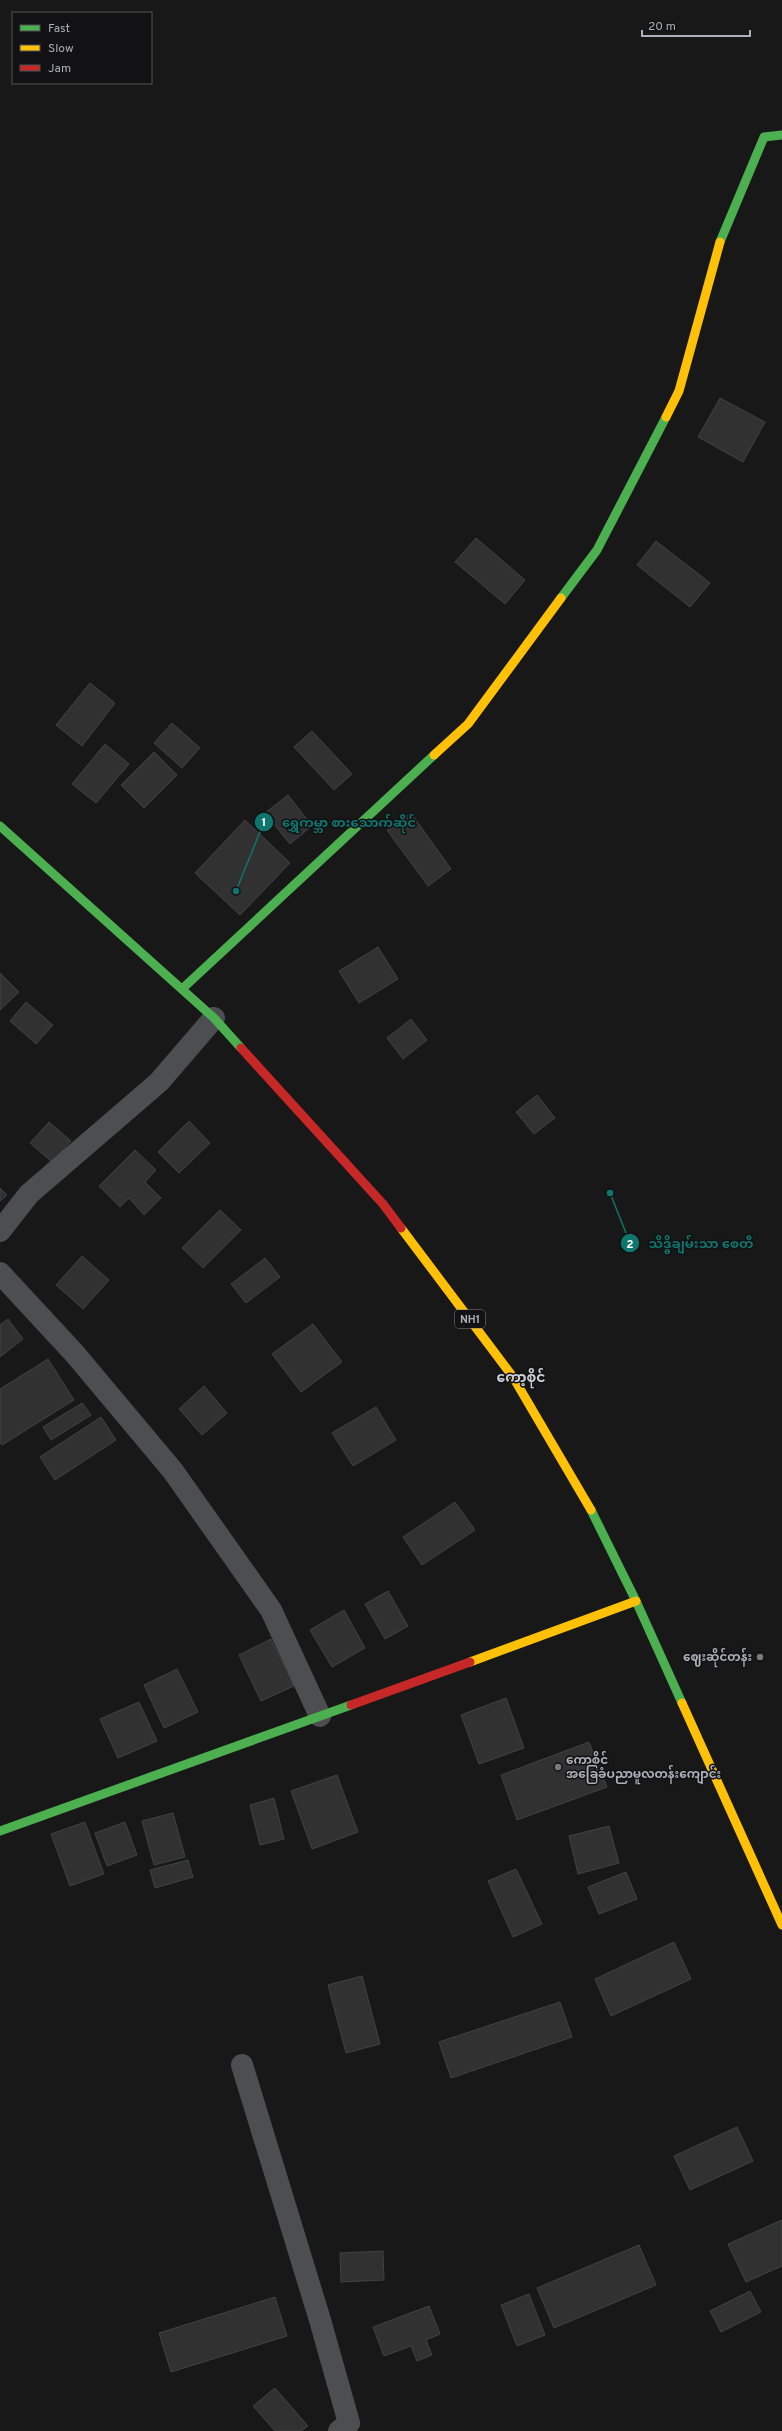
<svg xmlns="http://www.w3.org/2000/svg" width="782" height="2431" font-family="Overpass,'Noto Sans Myanmar',sans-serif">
	<rect width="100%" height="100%" fill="#181818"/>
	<!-- building -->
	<g fill="#313132" stroke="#404244">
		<path d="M720 398 765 422 743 462 698 437Z"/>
		<path d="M476 538 525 580 505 604 455 562Z"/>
		<path d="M656 541 710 583 690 607 637 565Z"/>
		<path d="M90 683 115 703 82 746 56 725Z"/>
		<path d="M172 723 200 748 182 768 154 743Z"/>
		<path d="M312 731 352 774 334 790 294 747Z"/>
		<path d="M105 744 129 764 96 803 72 784Z"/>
		<path d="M154 752 177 775 144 808 121 785Z"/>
		<path d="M288 795 312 826 290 844 265 813Z"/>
		<path d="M411 813 451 869 428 886 387 830Z"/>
		<path d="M245 820 290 863 240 915 195 873Z"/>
		<path d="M378 947 398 979 359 1003 339 971Z"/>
		<path d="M0 973 19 992 0 1010Z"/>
		<path d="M26 1002 53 1025 36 1044 10 1021Z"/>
		<path d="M411 1019 427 1040 403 1059 387 1038Z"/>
		<path d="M537 1095 555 1118 534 1134 516 1112Z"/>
		<path d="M189 1121 210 1143 179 1173 158 1152Z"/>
		<path d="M49 1122 71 1141 52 1162 30 1143Z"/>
		<path d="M135 1150 156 1170 145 1182 161 1198 144 1215 129 1198 120 1207 99 1186Z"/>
		<path d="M0 1188 7 1195 0 1201Z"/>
		<path d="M220 1210 241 1230 203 1268 182 1248Z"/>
		<path d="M82 1256 109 1280 83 1309 56 1285Z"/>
		<path d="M265 1258 280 1277 246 1303 231 1284Z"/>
		<path d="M8 1319 23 1339 0 1357V1325Z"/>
		<path d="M313 1324 342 1362 301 1392 272 1354Z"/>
		<path d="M48 1359 74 1400 2 1445 0 1442V1389Z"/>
		<path d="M204 1386 227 1413 202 1435 179 1409Z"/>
		<path d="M82 1403 91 1415 51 1440 43 1427Z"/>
		<path d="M376 1407 396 1440 353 1466 332 1433Z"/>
		<path d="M101 1417 116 1440 55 1480 40 1457Z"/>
		<path d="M455 1502 475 1530 422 1565 403 1537Z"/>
		<path d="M388 1591 408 1626 385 1639 365 1604Z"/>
		<path d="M344 1610 365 1648 332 1667 310 1630Z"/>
		<path d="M271 1639 294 1686 261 1701 239 1655Z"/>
		<path d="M177 1669 198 1712 164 1728 144 1685Z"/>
		<path d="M506 1698 524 1748 479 1764 461 1715Z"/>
		<path d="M139 1702 157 1741 118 1758 100 1719Z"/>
		<path d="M589 1742 607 1787 517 1820 501 1775Z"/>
		<path d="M337 1775 358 1832 312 1849 291 1791Z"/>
		<path d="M274 1798 284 1839 260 1845 250 1805Z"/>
		<path d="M173 1813 185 1857 154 1865 142 1821Z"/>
		<path d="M85 1822 104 1874 70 1886 51 1834Z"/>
		<path d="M125 1822 137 1855 107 1866 95 1833Z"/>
		<path d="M609 1826 619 1863 578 1874 569 1836Z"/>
		<path d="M188 1860 193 1877 155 1888 150 1870Z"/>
		<path d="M516 1869 542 1924 513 1937 488 1881Z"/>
		<path d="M626 1872 637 1899 599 1914 588 1887Z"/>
		<path d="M674 1942 691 1979 611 2016 595 1979Z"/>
		<path d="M362 1976 380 2044 346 2053 328 1985Z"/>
		<path d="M560 2002 572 2037 451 2078 439 2042Z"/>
		<path d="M737 2127 753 2161 690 2190 674 2156Z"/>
		<path d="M782 2220V2266L746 2282 728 2244Z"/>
		<path d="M639 2245 656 2285 554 2328 537 2288Z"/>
		<path d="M383 2251 384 2280 341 2282 340 2253Z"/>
		<path d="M750 2291 761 2312 721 2332 710 2311Z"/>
		<path d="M529 2294 545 2335 517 2346 501 2305Z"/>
		<path d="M275 2297 287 2336 171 2372 159 2333Z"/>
		<path d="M429 2306 440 2334 426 2340 432 2355 417 2361 411 2346 384 2356 373 2327Z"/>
		<path d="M275 2388 308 2426 301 2431H275L253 2406Z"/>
	</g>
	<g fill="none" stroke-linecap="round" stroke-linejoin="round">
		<!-- street -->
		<g stroke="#4c4e51" stroke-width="22">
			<path d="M0 1231 29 1194 159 1082 214 1018"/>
			<path d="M0 1273 75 1354 173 1471 271 1610 320 1716"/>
			<path d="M242 2065 320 2320 349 2423 339 2431"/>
		</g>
		<!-- fast -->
		<g stroke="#4caf50" stroke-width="9">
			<path d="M720 242 764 137 782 135"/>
			<path d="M561 598 597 550 666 417"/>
			<path d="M0 826 214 1018 241 1048"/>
			<path d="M182 989 434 755"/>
			<path d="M591 1510 636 1601 682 1703"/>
			<path d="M0 1831 351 1705"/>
		</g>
		<!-- slow -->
		<g stroke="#ffc107" stroke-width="9">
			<path d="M666 417 679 391 720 242"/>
			<path d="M434 755 468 724 561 598"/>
			<path d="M401 1228 513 1377 591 1510"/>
			<path d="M470 1662 636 1601"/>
			<path d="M682 1703 782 1925"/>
		</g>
		<!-- jam -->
		<g stroke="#c62828" stroke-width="9">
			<path d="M241 1048 383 1204 401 1228"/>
			<path d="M351 1705 470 1662"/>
		</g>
	</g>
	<!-- markers -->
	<g fill="#777b81" stroke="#121214" stroke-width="1.5">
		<circle cx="760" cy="1657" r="4"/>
		<circle cx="558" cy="1767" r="4"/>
	</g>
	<g text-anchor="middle" stroke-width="3" stroke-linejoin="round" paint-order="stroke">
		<!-- shield labels -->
		<rect fill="#121214" stroke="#7c8188" stroke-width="1" x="455" y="1310" width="30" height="18" rx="3"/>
		<g font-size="11" font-weight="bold" fill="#aab0b9">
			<text x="470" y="1323">NH1</text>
		</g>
		<!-- poi labels -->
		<g font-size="12" font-weight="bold" fill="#aab0b9" stroke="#121214" text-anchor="end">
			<text x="752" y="1661">ဈေးဆိုင်တန်း</text>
			<text x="566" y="1764" text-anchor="start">ကော့စိုင်<tspan x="566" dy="14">အခြေခံပညာမူလတန်းကျောင်း</tspan></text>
		</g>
		<!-- quarter labels -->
		<g font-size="14" font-weight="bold" fill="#cacfd5" stroke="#121214">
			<text x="521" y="1382">ကော့စိုင်</text>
		</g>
	</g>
	<!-- callouts -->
	<path fill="none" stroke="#0f766e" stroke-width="1.5" d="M236 891L264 822M610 1193L630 1243"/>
	<g fill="#0f766e" stroke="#121214" stroke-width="1.5">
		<circle cx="236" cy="891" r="4"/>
		<circle cx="610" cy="1193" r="4"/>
		<circle cx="264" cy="822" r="10"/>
		<circle cx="630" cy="1243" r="10"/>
	</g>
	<g font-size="12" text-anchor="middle" font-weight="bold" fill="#fff">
		<text x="264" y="826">1</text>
		<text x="630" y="1248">2</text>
	</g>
	<g font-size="13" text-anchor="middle" font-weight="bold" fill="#0f766e" stroke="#121214" stroke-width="3" stroke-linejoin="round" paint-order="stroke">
		<text x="349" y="827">ရွှေကမ္ဘာ စားသောက်ဆိုင်</text>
		<text x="701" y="1248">သိဒ္ဓိချမ်းသာ စေတီ</text>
	</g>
	<!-- legend -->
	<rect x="12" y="12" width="140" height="72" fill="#121214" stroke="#4f5156"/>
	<rect x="20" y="25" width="20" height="6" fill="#4caf50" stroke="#4f5156"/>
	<text x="48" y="32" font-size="12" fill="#aab0b9">Fast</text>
	<rect x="20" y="45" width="20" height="6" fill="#ffc107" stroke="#4f5156"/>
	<text x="48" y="52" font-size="12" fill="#aab0b9">Slow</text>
	<rect x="20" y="65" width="20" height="6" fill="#c62828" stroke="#4f5156"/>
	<text x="48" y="72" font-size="12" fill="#aab0b9">Jam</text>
	<!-- scale -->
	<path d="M642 30v6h108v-6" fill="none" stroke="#aab0b9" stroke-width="2"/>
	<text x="648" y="30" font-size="12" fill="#aab0b9" stroke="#121214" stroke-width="3" paint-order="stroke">20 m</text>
</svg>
